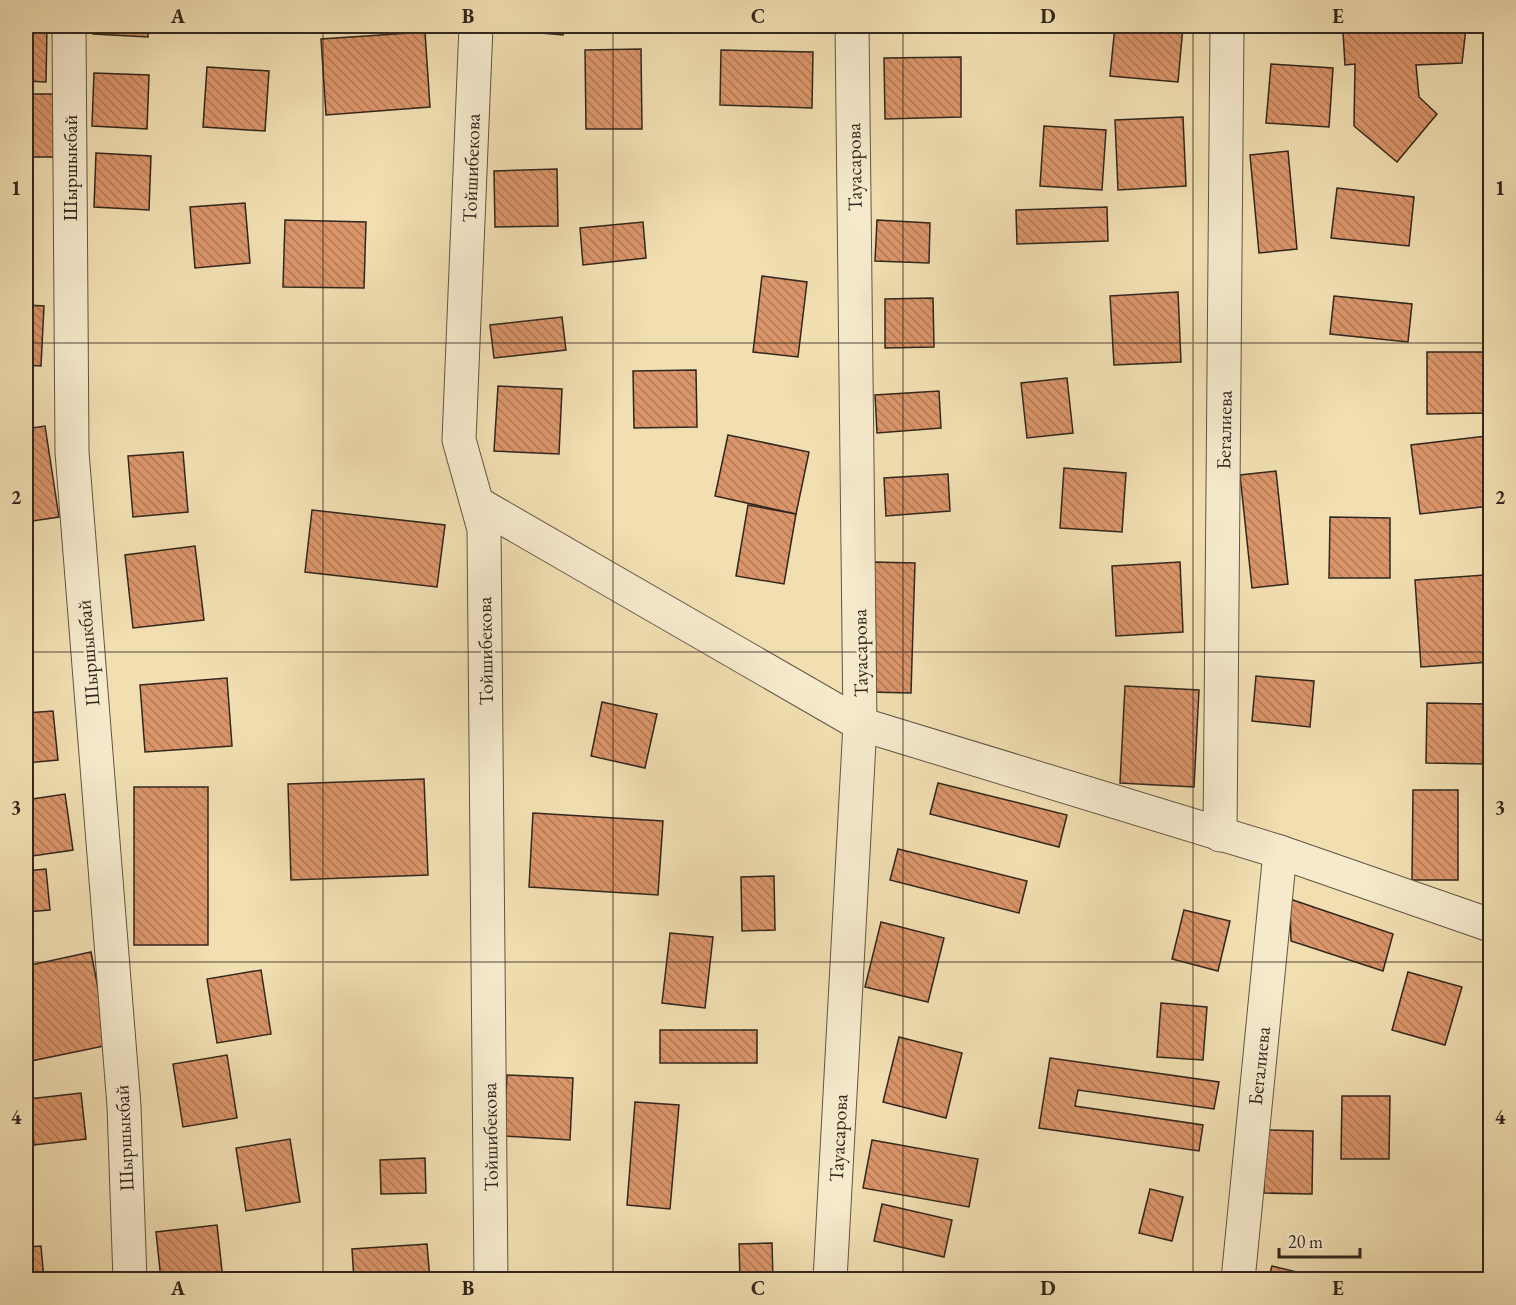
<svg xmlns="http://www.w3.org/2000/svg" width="1516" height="1305" font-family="'EB Garamond',serif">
	<defs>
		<pattern id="building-back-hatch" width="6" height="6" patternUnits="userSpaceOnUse" patternTransform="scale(1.5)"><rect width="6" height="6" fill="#db956a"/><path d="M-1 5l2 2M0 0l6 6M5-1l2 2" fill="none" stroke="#b27a57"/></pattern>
	</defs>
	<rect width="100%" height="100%" fill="#f1dfb2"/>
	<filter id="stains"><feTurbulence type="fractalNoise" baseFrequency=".00333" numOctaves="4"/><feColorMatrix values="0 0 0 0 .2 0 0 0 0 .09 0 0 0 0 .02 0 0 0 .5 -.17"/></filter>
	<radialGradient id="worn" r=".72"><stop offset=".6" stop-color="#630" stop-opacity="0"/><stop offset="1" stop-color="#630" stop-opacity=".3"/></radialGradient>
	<!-- building -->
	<g fill="url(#building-back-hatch)" stroke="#31271e" stroke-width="1.5">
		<path d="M26 26H47L46 82 26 81Z"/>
		<path d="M93 26H148V37L93 34Z"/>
		<path d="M518 26H564L563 35 518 31Z"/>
		<path d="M1115 26H1183L1178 82 1110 76Z"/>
		<path d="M1466 28 1462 63 1416 65 1419 97 1437 114 1397 162 1354 126 1355 64 1345 65 1343 32Z"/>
		<path d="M425 32 430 107 326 115 321 39Z"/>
		<path d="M641 49 642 129H586L585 50Z"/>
		<path d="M721 50 813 52 812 108 720 105Z"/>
		<path d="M961 57V117L885 119 884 58Z"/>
		<path d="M1271 64 1333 68 1329 127 1266 123Z"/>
		<path d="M207 67 269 71 265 131 203 127Z"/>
		<path d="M94 73 149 75 147 129 92 126Z"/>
		<rect x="26" y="94" width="28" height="63"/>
		<path d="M1183 117 1186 186 1118 190 1115 120Z"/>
		<path d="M1044 126 1106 130 1102 190 1040 186Z"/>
		<path d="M1288 151 1297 249 1259 253 1250 155Z"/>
		<path d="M96 153 151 156 149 210 94 207Z"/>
		<path d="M557 169 558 226 495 227 494 171Z"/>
		<path d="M1337 188 1414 197 1409 246 1331 238Z"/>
		<path d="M245 203 250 263 195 268 190 207Z"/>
		<path d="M1107 207 1108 241 1017 244 1016 210Z"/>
		<path d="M285 220 366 222 364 288 283 287Z"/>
		<path d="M877 220 930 223 929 263 875 261Z"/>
		<path d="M643 222 646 258 583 265 580 228Z"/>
		<path d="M762 276 807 282 798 357 753 352Z"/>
		<path d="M1178 292 1181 362 1114 365 1110 296Z"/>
		<path d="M1334 296 1412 304 1408 342 1330 334Z"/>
		<path d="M933 298 934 347 885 348V299Z"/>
		<path d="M26 305 44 306 41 366 26 365Z"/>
		<path d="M562 317 566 350 494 358 490 325Z"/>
		<path d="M1427 352H1490V413L1427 414Z"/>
		<path d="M696 370 697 427 634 428 633 371Z"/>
		<path d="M1067 378 1073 433 1027 438 1021 383Z"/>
		<path d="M498 386 562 389 559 454 494 451Z"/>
		<path d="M939 391 941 428 877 433 875 395Z"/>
		<path d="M45 426 59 517 26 522V429Z"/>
		<path d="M728 435 809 452 796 514 715 496Z"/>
		<path d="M1486 436 1490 471V506L1420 514 1411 445Z"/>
		<path d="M183 452 188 512 133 517 128 456Z"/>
		<path d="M1064 468 1126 473 1122 532 1060 528Z"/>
		<path d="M1276 471 1288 584 1252 588 1240 475Z"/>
		<path d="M948 474 950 511 886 516 884 478Z"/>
		<path d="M748 505 796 514 784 584 736 576Z"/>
		<path d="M312 510 445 525 437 587 305 572Z"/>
		<path d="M1330 517 1390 518V578H1329Z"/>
		<path d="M195 546 204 620 133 628 125 555Z"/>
		<path d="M873 562 915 563 911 693 868 692Z"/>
		<path d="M1180 562 1183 632 1116 636 1112 566Z"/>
		<path d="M1485 575 1490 662 1421 667 1415 580Z"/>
		<path d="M1256 676 1314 681 1310 727 1252 721Z"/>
		<path d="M227 678 232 746 145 752 140 685Z"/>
		<path d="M1125 686 1199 690 1194 787 1120 783Z"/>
		<path d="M602 702 657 714 645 768 591 756Z"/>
		<path d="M1427 703 1488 704V764L1426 763Z"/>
		<path d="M53 711 58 760 26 763V713Z"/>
		<path d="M424 779 428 875 291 880 288 784Z"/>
		<path d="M938 783 1067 815 1059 847 930 814Z"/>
		<rect x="134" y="787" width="74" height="158"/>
		<path d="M1413 790H1458V880H1412Z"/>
		<path d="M65 794 73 850 26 857V800Z"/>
		<path d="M533 813 663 821 658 895 529 887Z"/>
		<path d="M898 849 1027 881 1019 913 890 880Z"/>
		<path d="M46 869 50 910 26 912V871Z"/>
		<path d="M774 876 775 930 742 931 741 877Z"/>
		<path d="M1290 899 1393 934 1383 971 1291 941Z"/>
		<path d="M1184 910 1230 921 1218 971 1172 959Z"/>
		<path d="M881 922 944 938 928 1002 865 987Z"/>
		<path d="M670 933 713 937 705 1008 662 1003Z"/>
		<path d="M91 952 109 1045 31 1061 26 1033V966Z"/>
		<path d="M261 970 271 1034 217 1043 207 979Z"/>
		<path d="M1408 972 1462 987 1445 1045 1392 1030Z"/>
		<path d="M1161 1003 1207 1007 1203 1060 1157 1057Z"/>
		<rect x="660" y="1030" width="97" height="33"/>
		<path d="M899 1037 962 1053 946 1118 883 1102Z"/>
		<path d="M227 1055 237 1118 183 1127 173 1064Z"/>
		<path d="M1050 1058 1219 1082 1214 1109 1078 1090 1075 1106 1203 1125 1199 1151 1039 1128Z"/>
		<path d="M507 1075 573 1078 570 1140 504 1136Z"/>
		<path d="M81 1093 86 1139 34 1145 29 1099Z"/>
		<path d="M1342 1096H1390L1389 1159H1341Z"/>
		<path d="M635 1102 679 1105 670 1209 627 1205Z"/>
		<path d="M1265 1130 1313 1131 1312 1194 1264 1193Z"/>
		<path d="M290 1139 300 1202 246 1211 236 1148Z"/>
		<path d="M872 1140 978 1159 969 1207 863 1188Z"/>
		<path d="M425 1158 426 1193 381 1194 380 1160Z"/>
		<path d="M1150 1189 1183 1197 1172 1241 1139 1233Z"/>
		<path d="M882 1204 952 1220 944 1257 874 1241Z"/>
		<path d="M217 1225 223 1280H161L156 1232Z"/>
		<path d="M772 1243 773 1280H740L739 1244Z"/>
		<path d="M427 1244 430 1280H354L352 1249Z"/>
		<path d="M41 1246 44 1280H26V1247Z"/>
		<path d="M1272 1266 1313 1276V1280H1268Z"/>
	</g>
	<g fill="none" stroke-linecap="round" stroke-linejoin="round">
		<!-- minor casing -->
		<g stroke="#615543" stroke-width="35">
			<g id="minor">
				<path d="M69 26 72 452 124 1106 130 1280"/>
				<path d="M476 26 459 440 484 529 491 1280"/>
				<path d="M477 503 860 724 1280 852 1490 925"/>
				<path d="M1220 835 1227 26"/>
				<path d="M830 1280 860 724 852 26"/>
				<path d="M1238 1280 1280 852"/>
			</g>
		</g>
		<!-- minor -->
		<use href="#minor" stroke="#f6eacd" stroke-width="33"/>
	</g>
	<!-- grid -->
	<path fill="none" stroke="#31271e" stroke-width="1.5" stroke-opacity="0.55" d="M323 26V1280M613 26V1280M903 26V1280M1193 26V1280M26 343H1490M26 652H1490M26 962H1490"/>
	<g text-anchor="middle" stroke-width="6" stroke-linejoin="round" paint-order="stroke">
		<!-- street labels -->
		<g font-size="20" fill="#31271e" stroke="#f6eacd">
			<text transform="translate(854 167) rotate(-91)" y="7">Тауасарова</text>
			<text transform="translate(70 168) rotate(-90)" y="7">Шыршыкбай</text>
			<text transform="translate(471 168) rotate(-88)" y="7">Тойшибекова</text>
			<text transform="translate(1224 430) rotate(-89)" y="7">Бегалиева</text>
			<text transform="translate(485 651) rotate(-91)" y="7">Тойшибекова</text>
			<text transform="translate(88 653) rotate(-95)" y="7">Шыршыкбай</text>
			<text transform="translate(860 653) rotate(-91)" y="7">Тауасарова</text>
			<text transform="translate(1259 1066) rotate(-84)" y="7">Бегалиева</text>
			<text transform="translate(490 1137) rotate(-91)" y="7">Тойшибекова</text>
			<text transform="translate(124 1138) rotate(-93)" y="7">Шыршыкбай</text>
			<text transform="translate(838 1138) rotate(-87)" y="7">Тауасарова</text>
		</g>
	</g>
	<!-- margin -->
	<rect width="1516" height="1305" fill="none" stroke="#f1dfb2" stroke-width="66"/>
	<!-- scale -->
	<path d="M1279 1248v9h81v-9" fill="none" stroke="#31271e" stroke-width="3"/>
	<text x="1288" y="1248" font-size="18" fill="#31271e" stroke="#f6eacd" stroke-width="4.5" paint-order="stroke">20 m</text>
	<rect x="33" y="33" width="1450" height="1239" fill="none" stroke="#31271e" stroke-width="2"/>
	<g font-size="20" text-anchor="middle" font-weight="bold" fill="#31271e">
		<text x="178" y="23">A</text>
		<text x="468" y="23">B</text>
		<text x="758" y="23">C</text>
		<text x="1048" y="23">D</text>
		<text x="1338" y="23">E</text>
		<text x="16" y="195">1</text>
		<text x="1500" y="195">1</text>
		<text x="16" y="504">2</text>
		<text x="1500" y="504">2</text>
		<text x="16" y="814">3</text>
		<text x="1500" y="814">3</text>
		<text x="16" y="1124">4</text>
		<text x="1500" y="1124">4</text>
		<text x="178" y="1295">A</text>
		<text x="468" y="1295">B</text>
		<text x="758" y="1295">C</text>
		<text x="1048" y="1295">D</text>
		<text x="1338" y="1295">E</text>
	</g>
	<rect width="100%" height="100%" filter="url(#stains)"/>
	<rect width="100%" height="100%" fill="url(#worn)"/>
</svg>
